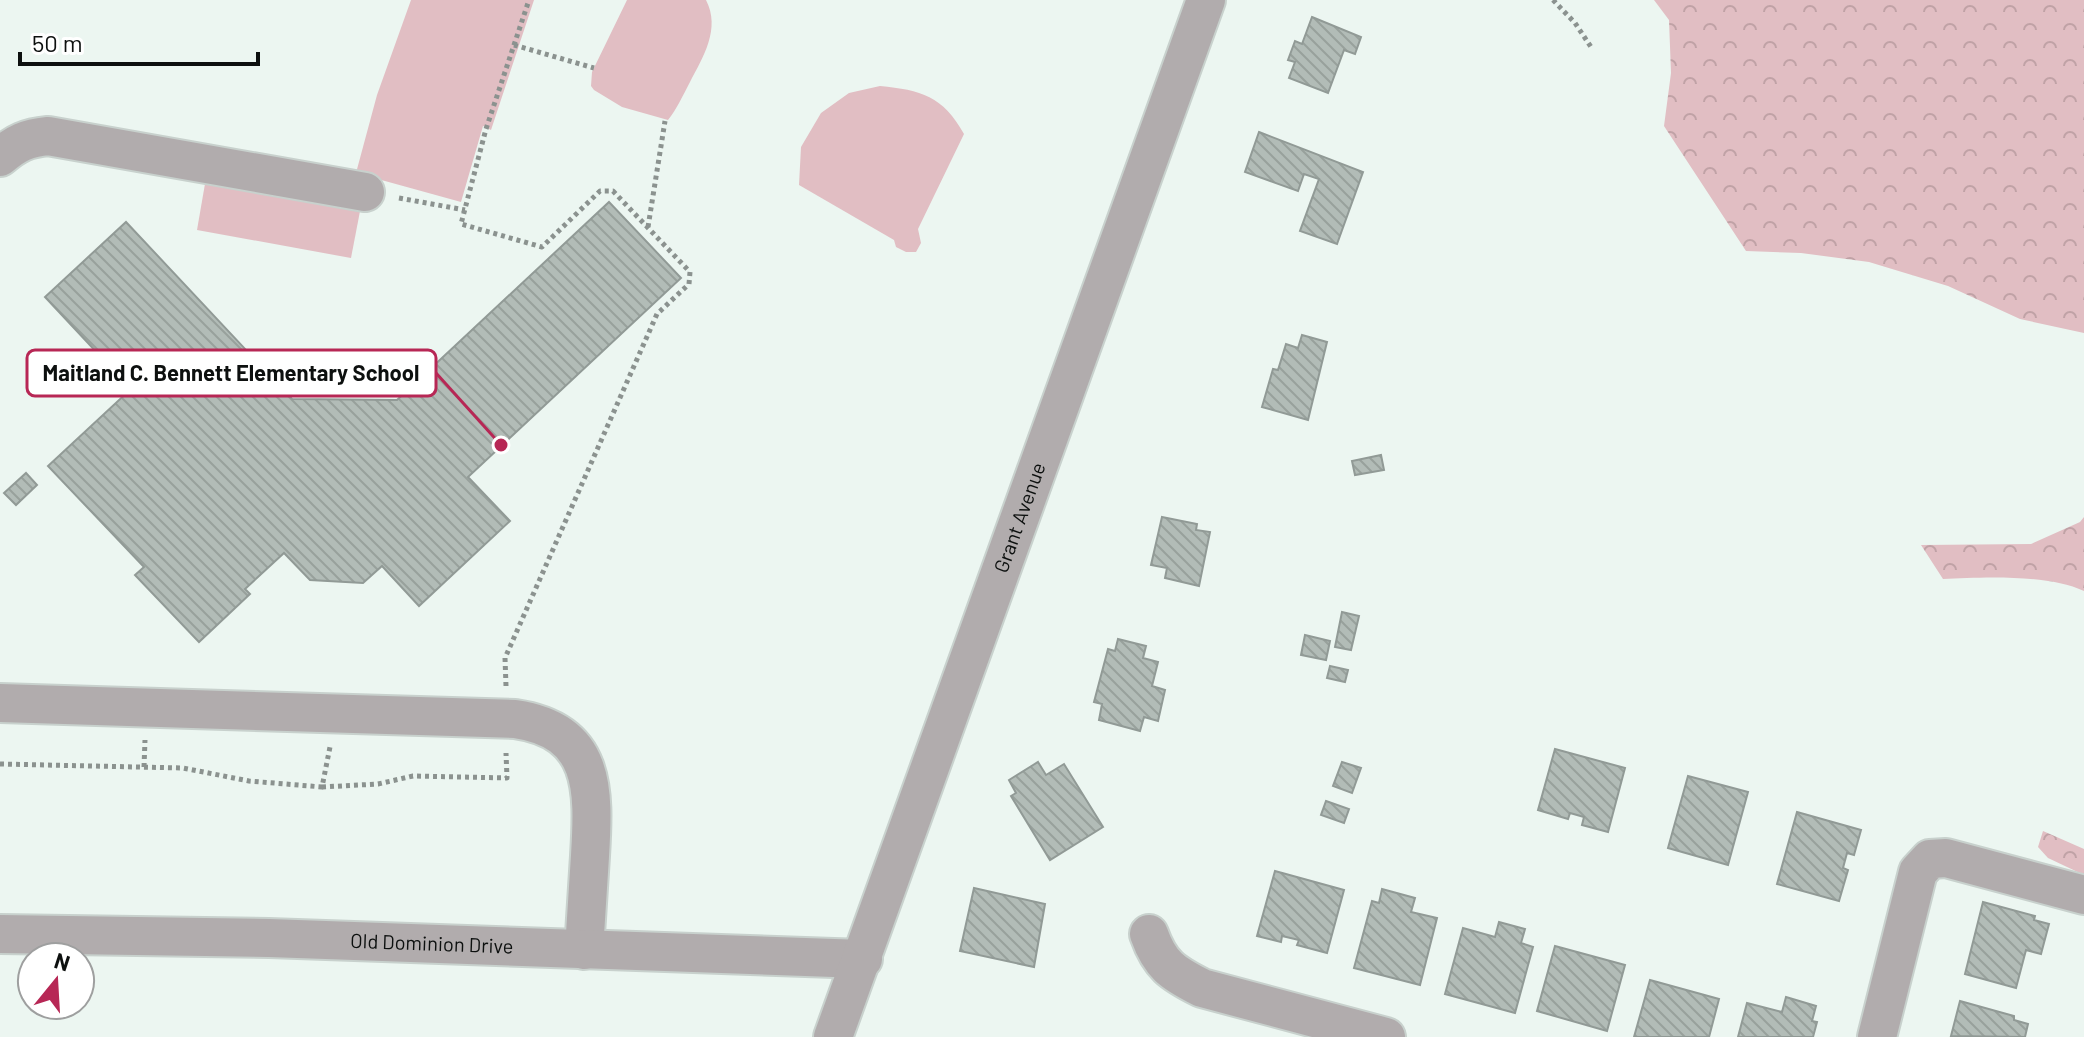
<svg xmlns="http://www.w3.org/2000/svg" width="2084" height="1037" font-family="Barlow,sans-serif">
	<defs>
		<pattern id="forest-crowns" width="20" height="18" patternUnits="userSpaceOnUse" patternTransform="scale(2)"><rect width="20" height="18" fill="#e1bec3"/><path d="M2 6a3 3 0 1 1 6 0M12 15a3 3 0 1 1 6 0" fill="none" stroke="#c0a2a6"/></pattern>
		<pattern id="building-back-hatch" width="6" height="6" patternUnits="userSpaceOnUse" patternTransform="scale(2)"><rect width="6" height="6" fill="#b2bcb7"/><path d="M-1 5l2 2M0 0l6 6M5-1l2 2" fill="none" stroke="#98a19c"/></pattern>
	</defs>
	<rect width="100%" height="100%" fill="#ecf6f1"/>
	<!-- forest -->
	<g fill="url(#forest-crowns)">
		<path d="M1654 0H2084V333L2020 319 1948 286 1869 262 1801 253 1746 251 1664 126 1671 73 1669 20Z"/>
		<path d="M2084 517V591C2048 574 1983 577 1943 579L1921 545 2031 544 2080 522Z"/>
		<path d="M2043 831 2084 849V875L2048 858 2038 847Z"/>
	</g>
	<!-- park -->
	<g fill="#e1bec3">
		<path d="M411 0H534L491 130 483 126 461 202 356 173 377 95Z"/>
		<path d="M627 0H706C721 29 703 57 690 82 683 95 677 109 668 120L622 107 594 90 591 86 592 72Z"/>
		<path d="M880 86C921 90 943 96 964 134L918 229 921 243 916 252H906L896 247 894 240 799 185 801 147 821 113 849 93Z"/>
		<path d="M206 178 361 206 351 258 197 230Z"/>
	</g>
	<!-- building -->
	<g fill="url(#building-back-hatch)" stroke="#919a96" stroke-width="2">
		<path d="M1312 17 1361 37 1355 54 1344 50 1328 93 1289 78 1295 62 1288 60 1295 41 1302 44Z"/>
		<path d="M1259 132 1363 172 1337 244 1300 231 1319 179 1304 174 1298 191 1245 172Z"/>
		<path d="M609 202 681 278 468 477 510 521 419 606 382 566 363 583 310 580 284 553 245 589 250 594 199 642 135 575 144 567 48 466 131 389 45 297 126 222 292 399 397 400Z"/>
		<path d="M1302 335 1327 342 1308 420 1262 407 1273 369 1278 370 1286 344 1298 348Z"/>
		<path d="M1381 455 1384 470 1355 475 1352 461Z"/>
		<path d="M26 473 37 485 16 505 4 493Z"/>
		<path d="M1162 517 1197 524 1196 530 1210 532 1199 586 1165 578 1167 568 1151 565Z"/>
		<path d="M1342 612 1359 616 1351 650 1335 647Z"/>
		<path d="M1305 635 1330 641 1326 660 1301 655Z"/>
		<path d="M1118 639 1146 646 1143 658 1158 662 1152 686 1165 690 1158 721 1144 717 1140 731 1099 720 1102 704 1094 702 1108 649 1115 651Z"/>
		<path d="M1330 666 1348 670 1345 682 1327 678Z"/>
		<path d="M1555 749 1625 768 1608 832 1582 825 1584 817 1570 813 1568 819 1538 810Z"/>
		<path d="M1038 762 1046 775 1064 764 1103 827 1050 860 1011 796 1016 793 1009 780Z"/>
		<path d="M1342 762 1361 768 1352 793 1333 786Z"/>
		<path d="M1688 776 1748 792 1728 865 1668 848Z"/>
		<path d="M1326 801 1349 809 1344 823 1321 815Z"/>
		<path d="M1797 812 1861 830 1854 855 1847 853 1843 868 1848 870 1839 901 1777 884Z"/>
		<path d="M1275 871 1344 890 1327 953 1297 945 1299 940 1282 936 1281 942 1257 936Z"/>
		<path d="M974 888 1045 904 1034 967 960 951Z"/>
		<path d="M1382 889 1415 898 1411 912 1437 918 1420 985 1354 968 1372 901 1379 903Z"/>
		<path d="M1983 902 2035 916 2034 920 2049 924 2041 954 2026 950 2016 988 1965 974Z"/>
		<path d="M1499 922 1525 929 1521 943 1533 947 1515 1013 1445 994 1463 928 1495 937Z"/>
		<path d="M1555 946 1625 965 1607 1031 1537 1011Z"/>
		<path d="M1650 980 1719 999 1709 1037H1634Z"/>
		<path d="M1786 997 1816 1006 1812 1021 1817 1022 1813 1037H1738L1747 1003 1782 1012Z"/>
		<path d="M1960 1001 2014 1016V1020L2028 1024 2025 1037 1951 1036Z"/>
	</g>
	<g fill="none" stroke-linecap="round" stroke-linejoin="round">
		<!-- minor casing -->
		<g stroke="#c8d1cd" stroke-width="42">
			<g id="minor">
				<path d="M0 157C16 143 27 138 48 136L365 192"/>
				<path d="M0 703 515 719C596 731 594 789 590 856 588 888 586 919 584 950"/>
				<path id="s1" d="M0 934 269 938 863 959"/>
				<path d="M1149 934C1160 965 1172 973 1202 988L1386 1037"/>
				<path id="s2" d="M833 1037 1206 0"/>
				<path d="M1877 1037 1918 872 1930 859 1946 858 2084 895"/>
			</g>
		</g>
		<!-- path -->
		<g stroke="#8b928f" stroke-width="5" stroke-dasharray="4 4" stroke-linecap="butt">
			<path d="M1553 0 1575 23 1591 47"/>
			<path d="M514 45 594 68"/>
			<path d="M399 198 465 210"/>
			<path d="M648 227 665 121"/>
			<path d="M506 686 505 658 657 314 689 284 690 272 613 191H600L542 247 461 224 486 129 529 0"/>
			<path d="M0 764 183 768 249 781 322 787 330 747"/>
			<path d="M144 767 145 740"/>
			<path d="M322 787 378 784 413 776 507 778 506 753"/>
		</g>
		<!-- minor -->
		<use href="#minor" stroke="#b1acad" stroke-width="38"/>
	</g>
	<g text-anchor="middle" stroke-width="6" stroke-linejoin="round" paint-order="stroke">
		<!-- street labels -->
		<g font-size="20" fill="#0d100f" stroke="#fff">
			<text dy="7" stroke="none"><textPath href="#s2" startOffset="552">Grant Avenue</textPath></text>
			<text dy="7" stroke="none"><textPath href="#s1" startOffset="432">Old Dominion Drive</textPath></text>
		</g>
	</g>
	<!-- callouts -->
	<path fill="none" stroke="#b72755" stroke-width="3" d="M501 445L436 373"/>
	<circle fill="#b72755" stroke="#fff" stroke-width="3" cx="501" cy="445" r="8"/>
	<rect fill="#fff" stroke="#b72755" stroke-width="3" x="27" y="350" width="409" height="46" rx="8"/>
	<g font-size="22" text-anchor="middle" font-weight="bold" fill="#0d100f">
		<text x="231" y="381">Maitland C. Bennett Elementary School</text>
	</g>
	<!-- north arrow -->
	<g transform="translate(56 981) rotate(18)"><circle r="38" fill="#ffffff" stroke="#9e9f9f" stroke-width="2"/>
	<path d="M0-6L14 30L0 20L-14 30Z" fill="#b72755"/>
	<text y="-12" font-size="22" font-weight="bold" text-anchor="middle" fill="#0d100f">N</text>
	</g>
	<!-- scale -->
	<path d="M20 52v12h238v-12" fill="none" stroke="#0d100f" stroke-width="4"/>
	<text x="32" y="52" font-size="24" fill="#0d100f" stroke="#ffffff" stroke-width="6" paint-order="stroke">50 m</text>
</svg>
